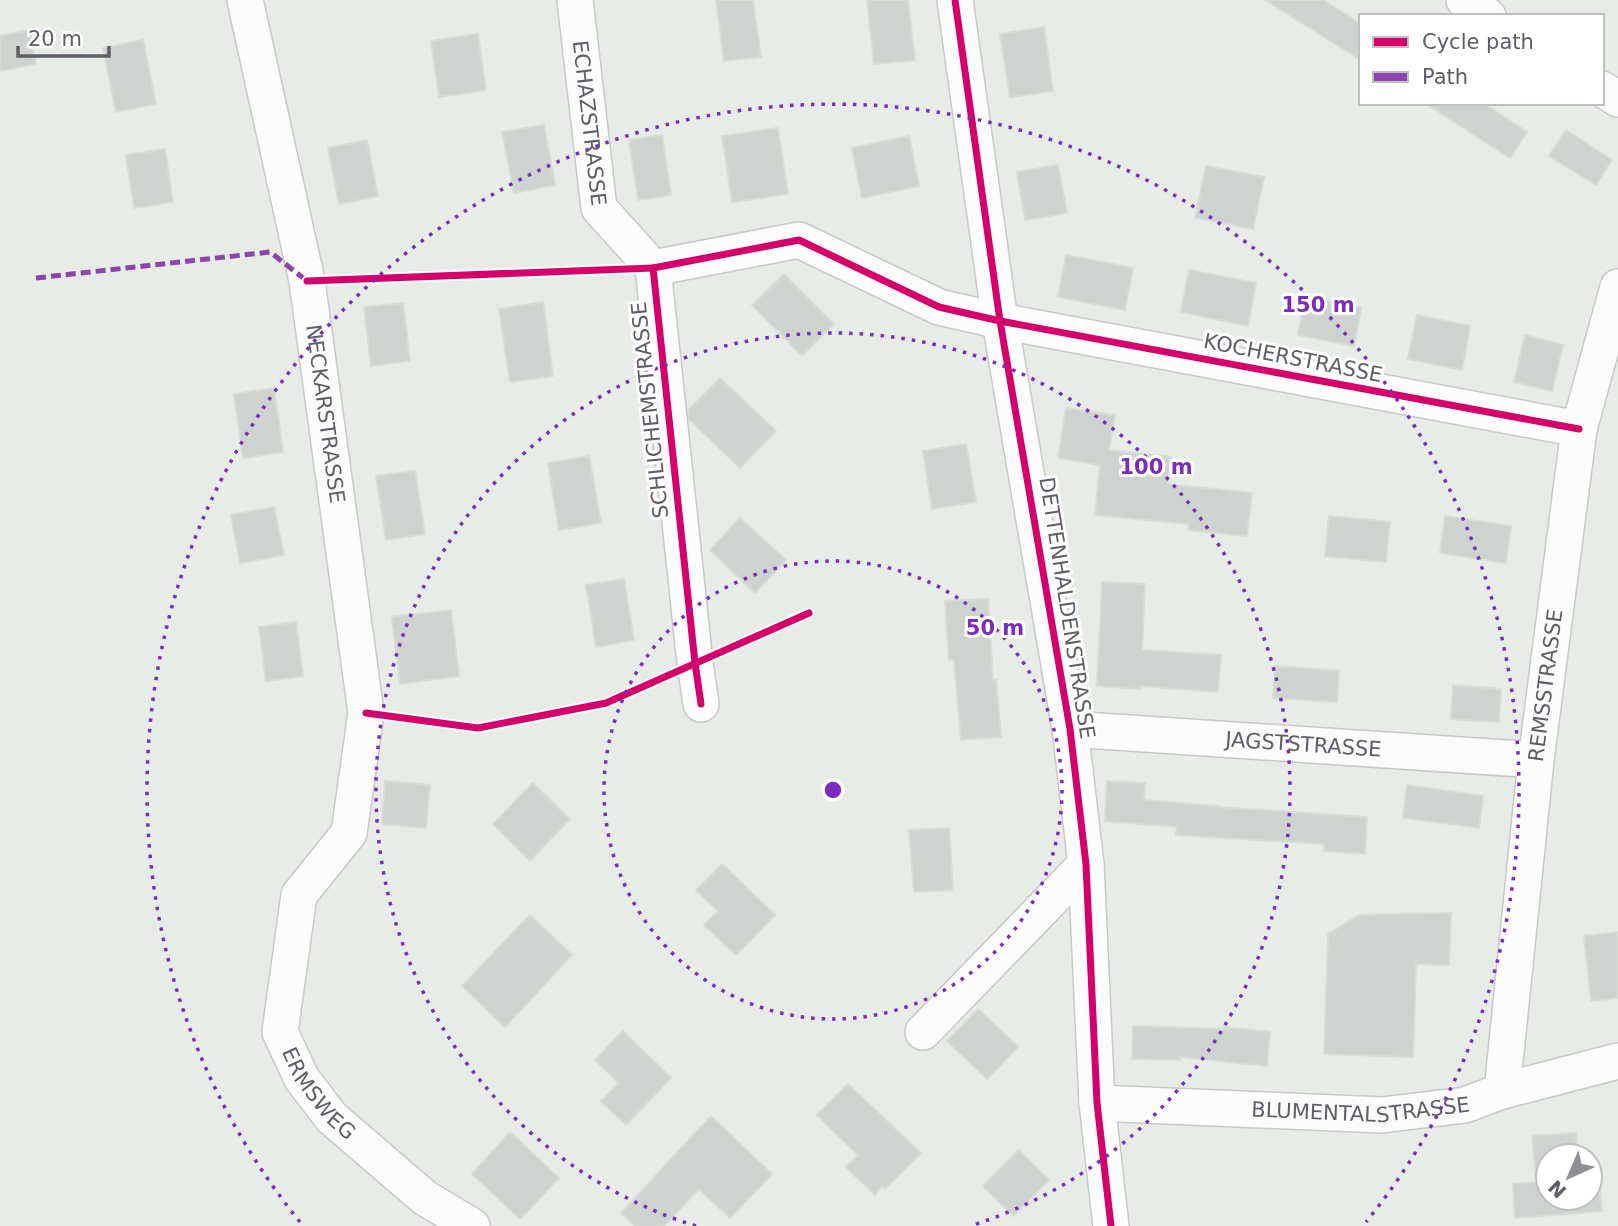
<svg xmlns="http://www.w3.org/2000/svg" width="1618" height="1226" font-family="'DejaVu Sans',sans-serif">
	<rect width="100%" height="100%" fill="#e7ece7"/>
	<!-- building -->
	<g fill="#cfd3cf" stroke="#d6dcd6" stroke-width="2">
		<path d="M716 0H753L761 57 724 61Z"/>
		<path d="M867 0H908L915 60 874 64Z"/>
		<path d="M1265 0H1323L1361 24V60Z"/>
		<path d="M1044 27 1053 91 1010 97 1000 34Z"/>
		<path d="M29 30 36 64 0 71V36Z"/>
		<path d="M478 34 486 90 439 97 431 41Z"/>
		<path d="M143 40 156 104 116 112 103 48Z"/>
		<path d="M1425 103H1483L1527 132 1510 158Z"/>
		<path d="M544 125 555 185 514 193 502 132Z"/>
		<path d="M778 128 788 194 732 202 722 136Z"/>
		<path d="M1566 130 1612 160 1596 185 1549 156Z"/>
		<path d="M662 135 671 195 638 200 629 140Z"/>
		<path d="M909 136 919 186 862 198 852 148Z"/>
		<path d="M367 140 378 196 339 204 328 148Z"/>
		<path d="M165 149 173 202 134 208 126 155Z"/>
		<path d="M1058 165 1067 213 1025 220 1017 172Z"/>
		<path d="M1206 166 1264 177 1253 229 1195 218Z"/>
		<path d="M1066 255 1133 268 1125 310 1058 297Z"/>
		<path d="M1189 270 1256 283 1248 326 1181 312Z"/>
		<path d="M784 274 834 324 802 356 752 305Z"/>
		<path d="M1305 297 1361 308 1354 346 1298 335Z"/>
		<path d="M543 302 553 376 510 382 499 309Z"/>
		<path d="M403 303 410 361 371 366 364 307Z"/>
		<path d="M1417 315 1470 326 1462 370 1408 359Z"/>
		<path d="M1525 335 1563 345 1552 391 1514 382Z"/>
		<path d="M720 378 776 431 740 468 689 419 688 410Z"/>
		<path d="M274 388 283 452 243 458 234 394Z"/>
		<path d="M1066 408 1115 415 1109 450 1171 457 1168 484 1252 493 1247 536 1188 530 1189 524 1095 515 1100 465 1058 458Z"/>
		<path d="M966 444 976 502 932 509 923 451Z"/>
		<path d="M589 456 601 523 559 530 548 463Z"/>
		<path d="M415 471 425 534 386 540 376 476Z"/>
		<path d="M274 507 284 555 240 563 231 515Z"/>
		<path d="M1329 516 1390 522 1386 562 1325 556Z"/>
		<path d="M1445 516 1511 526 1506 563 1440 553Z"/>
		<path d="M740 518 786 560 755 593 710 550Z"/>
		<path d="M624 579 634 640 596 647 586 585Z"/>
		<path d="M1102 582 1145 584 1142 650 1221 655 1218 692 1140 686V689L1097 686Z"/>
		<path d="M988 599 993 680H996L1001 737 961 740 954 659 949 660 945 601Z"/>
		<path d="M451 610 459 676 400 684 392 617Z"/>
		<path d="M296 622 303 676 266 681 259 627Z"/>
		<path d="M1275 666 1339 671 1337 702 1273 698Z"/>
		<path d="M1453 685 1501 689 1499 722 1451 719Z"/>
		<path d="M385 781 430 785 426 828 382 824Z"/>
		<path d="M1107 781 1145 783 1144 800 1218 806 1217 807 1367 817 1365 854 1324 851V844L1176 835 1177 827 1105 821Z"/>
		<path d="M533 783 570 819 530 861 493 824Z"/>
		<path d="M1407 785 1483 796 1479 828 1403 818Z"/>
		<path d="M949 828 953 890 914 892 909 830Z"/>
		<path d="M722 864 775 915 736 955 704 925 718 911 696 890Z"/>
		<path d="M1451 913 1449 965 1416 964 1413 1057 1324 1054 1328 934 1359 915Z"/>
		<path d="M530 915 572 955 505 1027 462 986Z"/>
		<path d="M1618 932V998L1591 1001 1584 936Z"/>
		<path d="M978 1009 1018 1047 987 1079 947 1041Z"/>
		<path d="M1133 1026 1224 1029V1027L1270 1032 1267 1066 1180 1057V1060L1132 1059Z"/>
		<path d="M623 1031 671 1078 626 1125 601 1101 619 1083 595 1060Z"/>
		<path d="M848 1084 921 1153 885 1189 882 1186 875 1195 846 1167 858 1155 817 1115Z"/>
		<path d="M711 1116 772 1174 730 1218 699 1189 664 1226H635L621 1213Z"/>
		<path d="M510 1132 559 1178 520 1219 472 1174Z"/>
		<path d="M1576 1133 1578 1156H1548V1198H1590V1179L1599 1178 1602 1211 1515 1218 1513 1184 1536 1182 1532 1136Z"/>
		<path d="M1019 1150 1049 1180 1013 1216 983 1186Z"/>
	</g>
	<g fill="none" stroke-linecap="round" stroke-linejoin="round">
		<!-- street casing -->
		<g stroke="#c8c8c8" stroke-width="38">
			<g id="street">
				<path id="s1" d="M245 0 307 281 366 713 349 833 299 895 280 1032 302 1079 332 1118 425 1198 472 1226"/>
				<path id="s2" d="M575 0 599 208 653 268"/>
				<path d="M955 0 1000 321 1070 729 1086 864 1097 1103 1111 1226"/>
				<path d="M1464 0 1488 16"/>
				<path d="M1602 89 1618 99"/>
				<path d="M701 704 695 663 653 268 799 240 939 307 1000 321 1579 429"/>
				<path id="s3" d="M1070 729 1536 760"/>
				<path d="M923 1032 1086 864"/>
				<path id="s4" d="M1502 1091 1536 760 1579 429 1618 287"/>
				<path id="s5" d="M1097 1103 1382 1115 1465 1105 1502 1091 1618 1061"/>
			</g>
		</g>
		<!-- street -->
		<use href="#street" stroke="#fbfcfb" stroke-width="35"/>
		<!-- quiet -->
		<path stroke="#8e44ad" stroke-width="5" stroke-dasharray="10 5" stroke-linecap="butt" d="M36 278 270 252 307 281H313"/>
		<!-- cycleway casing -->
		<g stroke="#fff" stroke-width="11">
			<g id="cycleway">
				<path d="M955 0 1000 321 1070 729 1086 864 1097 1103 1111 1226"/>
				<path d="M307 281 653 268"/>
				<path d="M701 704 695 663 653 268 799 240 939 307 1000 321 1579 429"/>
				<path d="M366 713 478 728 606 703 809 613"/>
			</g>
		</g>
		<!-- cycleway -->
		<use href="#cycleway" stroke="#d6006c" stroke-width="7"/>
	</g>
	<!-- distance rings -->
	<g fill="none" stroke="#7b2cbf" stroke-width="3.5" stroke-dasharray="3.5 7">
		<circle cx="833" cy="790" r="229"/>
		<path d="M696 1226A457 457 0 1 1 970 1226"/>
		<path d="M300 1222A686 686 0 1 1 1366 1222"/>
	</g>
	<g text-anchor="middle" stroke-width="6" stroke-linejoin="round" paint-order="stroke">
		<!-- street labels -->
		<g font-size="21" fill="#615c65" stroke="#fff">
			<text dy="7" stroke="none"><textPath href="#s2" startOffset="124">ECHAZSTRASSE</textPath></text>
			<text transform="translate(1293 358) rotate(11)" y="7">KOCHERSTRASSE</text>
			<text transform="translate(650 410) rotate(-96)" y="7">SCHLICHEMSTRASSE</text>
			<text dy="7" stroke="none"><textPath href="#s1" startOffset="422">NECKARSTRASSE</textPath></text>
			<text transform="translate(1067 608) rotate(81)" y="7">DETTENHALDENSTRASSE</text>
			<text dy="7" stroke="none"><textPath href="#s4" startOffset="408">REMSSTRASSE</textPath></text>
			<text dy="7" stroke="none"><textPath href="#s3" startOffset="234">JAGSTSTRASSE</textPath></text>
			<text dy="7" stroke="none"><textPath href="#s1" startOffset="1136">ERMSWEG</textPath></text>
			<text dy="7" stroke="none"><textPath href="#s5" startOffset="264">BLUMENTALSTRASSE</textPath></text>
		</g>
	</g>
	<circle cx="833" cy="790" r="10" fill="#7b2cbf" stroke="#fff" stroke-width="3.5"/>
	<g font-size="21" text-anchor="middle" font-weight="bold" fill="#7b2cbf" stroke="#fff" stroke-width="6" stroke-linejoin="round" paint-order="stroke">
		<text x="1318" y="312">150 m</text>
		<text x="1156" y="474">100 m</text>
		<text x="995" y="635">50 m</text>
	</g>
	<!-- legend -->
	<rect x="1359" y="14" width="245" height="91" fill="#ffffff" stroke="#c0bec1" stroke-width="2"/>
	<rect x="1373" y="37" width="35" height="10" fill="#d6006c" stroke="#c0bec1" stroke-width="2"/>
	<text x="1422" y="49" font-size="21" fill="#615c65">Cycle path</text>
	<rect x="1373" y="72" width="35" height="10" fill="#8e44ad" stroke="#c0bec1" stroke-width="2"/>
	<text x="1422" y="84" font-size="21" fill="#615c65">Path</text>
	<!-- north arrow -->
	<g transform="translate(1569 1177) rotate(224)"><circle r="33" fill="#ffffff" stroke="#c0bec1" stroke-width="2"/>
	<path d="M0-5L12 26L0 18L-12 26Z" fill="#908e92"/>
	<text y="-10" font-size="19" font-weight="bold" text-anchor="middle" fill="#615c65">N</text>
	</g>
	<!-- scale -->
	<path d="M18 46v10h91v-10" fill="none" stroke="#615c65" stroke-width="3.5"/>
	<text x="28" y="46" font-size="21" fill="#615c65" stroke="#ffffff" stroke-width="5" paint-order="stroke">20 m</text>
</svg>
